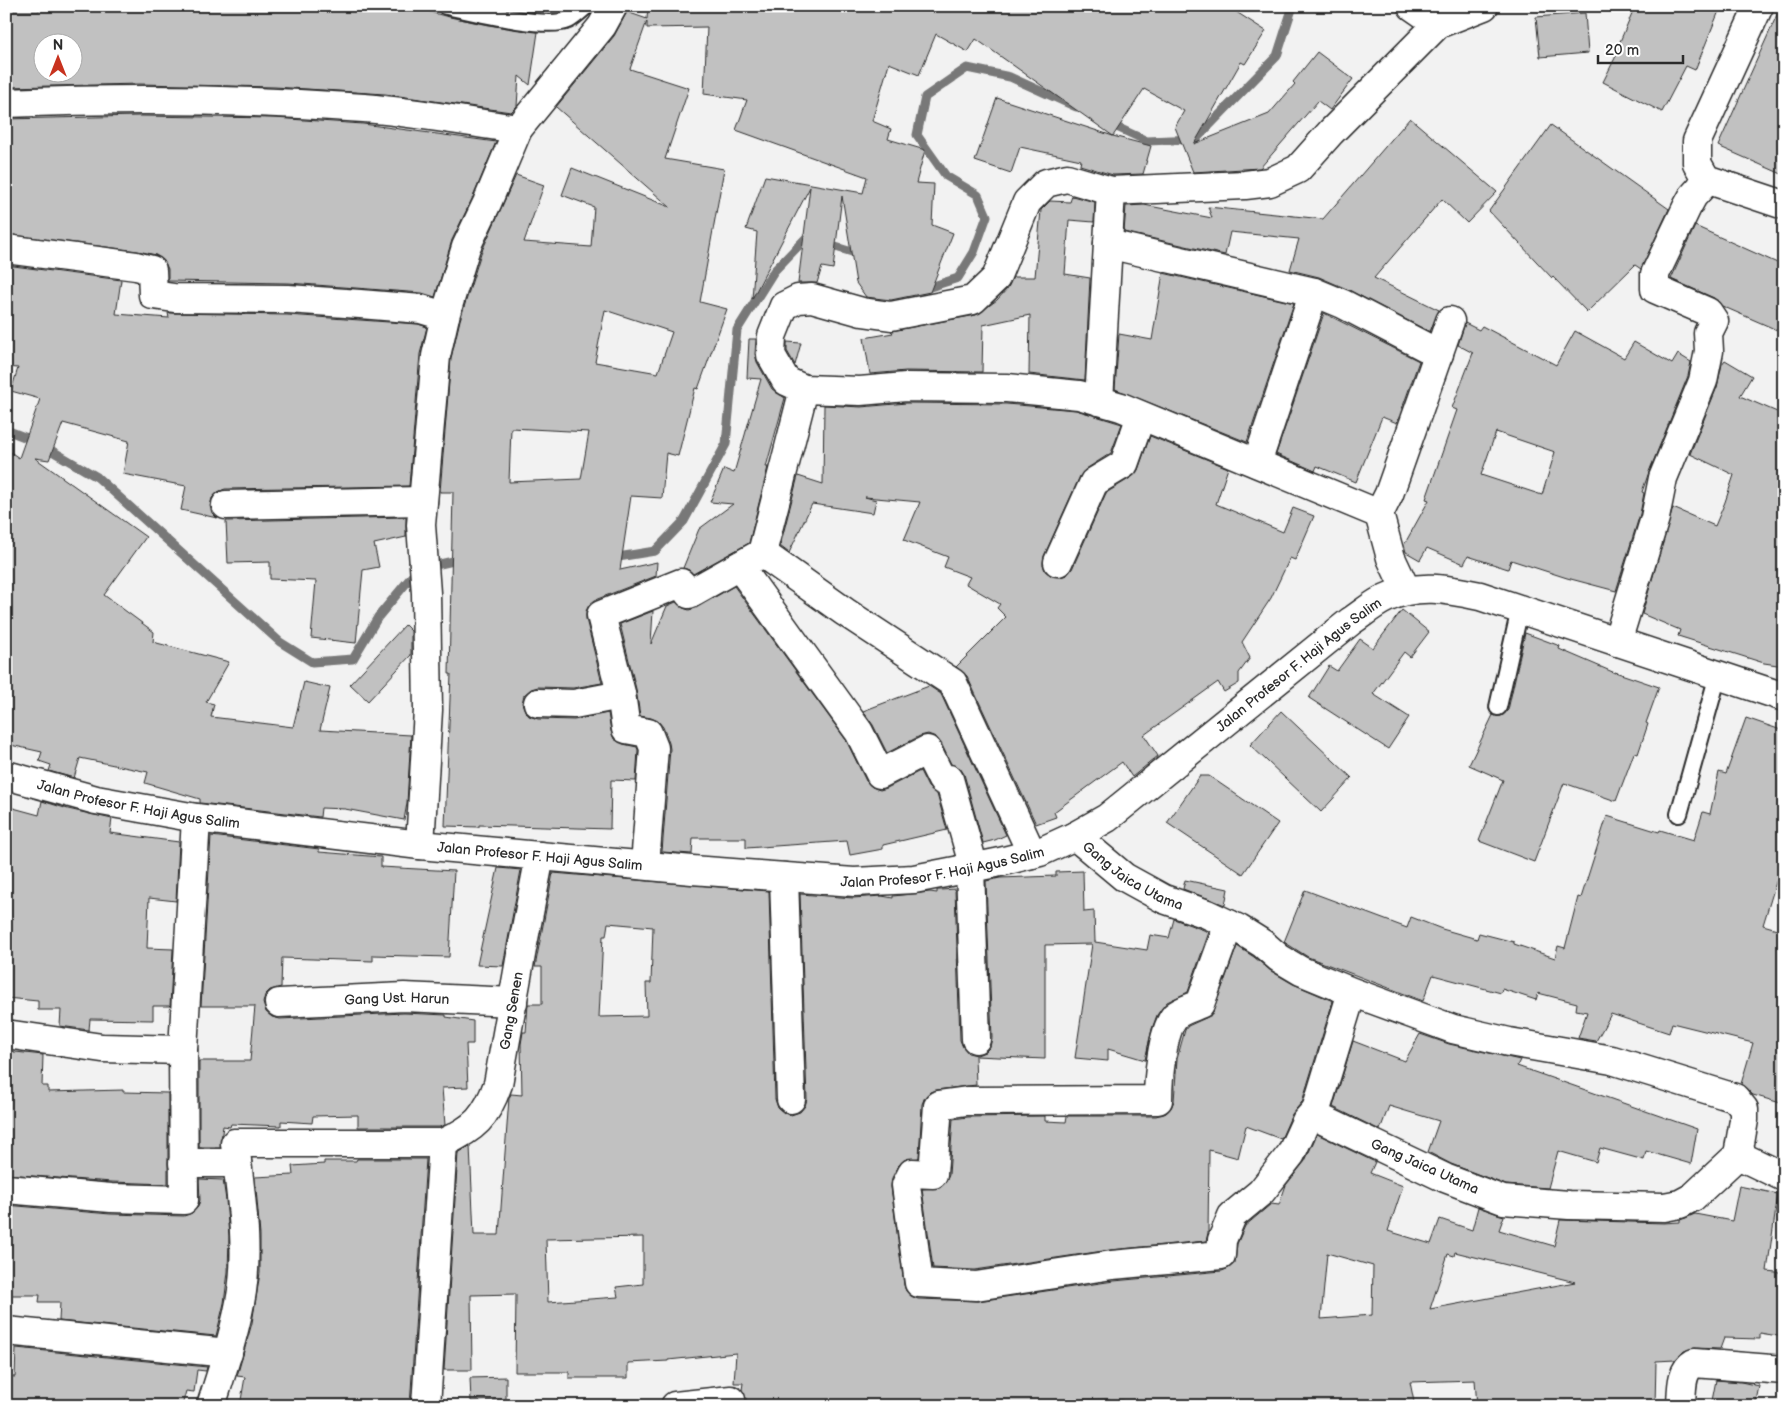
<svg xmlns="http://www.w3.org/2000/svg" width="1790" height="1412" font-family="'Balsamiq Sans',sans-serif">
	<rect width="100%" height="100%" fill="#f2f2f2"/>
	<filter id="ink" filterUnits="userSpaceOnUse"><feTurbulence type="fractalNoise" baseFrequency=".02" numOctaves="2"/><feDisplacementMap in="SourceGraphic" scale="10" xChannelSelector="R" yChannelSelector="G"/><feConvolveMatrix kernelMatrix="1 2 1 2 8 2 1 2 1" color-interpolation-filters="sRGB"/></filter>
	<g filter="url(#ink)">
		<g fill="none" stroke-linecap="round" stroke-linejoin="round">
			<!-- stream -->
			<g stroke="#787878" stroke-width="9">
				<path d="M1108 123 1147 141 1196 139 1277 56 1293 6"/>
				<path d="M921 290 958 278 974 252 987 216 978 195 946 176 917 135 925 97 967 68 1010 77 1076 107"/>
				<path d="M6 430 35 441 97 477 280 642 312 662 353 659 378 617 418 569 462 559"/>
				<path d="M612 558 655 551 684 521 726 444 737 330 774 271 806 238 862 255"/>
			</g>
		</g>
		<!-- building -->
		<g fill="#c1c1c1" stroke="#2b2b2b" fill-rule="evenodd">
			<path d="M39 6H408L445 16 488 25 538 32 530 85 519 76 517 106 511 112 385 94 275 87 140 84 6 87V11H39ZM42 42H72V72H42Z"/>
			<path d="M496 6H541L540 12Z"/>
			<path d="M648 6H1227L1266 31 1245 64 1241 62 1194 144 1269 114 1295 84 1293 82 1317 52 1353 79 1330 110 1318 101 1260 168 1193 172 1175 127 1184 111 1144 89 1113 136 1151 146 1143 174 1113 175 1080 165 1081 160 1020 147 1011 173 975 161 997 98 1113 136 976 39 968 52 936 34 919 75 889 63 872 121 891 129 888 139 925 150 916 183 934 184 932 225 953 233 930 292 891 300 866 297 856 283 842 196 833 269 822 267 817 283H798L810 187 752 299 757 232 746 229 765 176 863 193 867 177 736 130 747 100 704 94 707 27 647 28V21L630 69 689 88 665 159 724 169 700 302 727 309 698 389 695 388 678 456 666 453 662 498 631 496 620 570 657 562 656 576 595 600 589 605 586 611V619L602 683 573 688 538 687 531 689 524 695 522 703 525 711 529 716 538 719 574 720 608 713 611 731 614 739 623 744 637 747 638 750 636 781 611 780 610 829 479 825V827L445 826 451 674H449L453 492H440L451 358 460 320 481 253 516 175 544 185 524 242 591 247 594 207 562 195 572 168 670 207 556 107 614 36 627 12 647 19ZM605 310 672 332 658 373 595 362ZM511 428 589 432 581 479 509 482Z"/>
			<path d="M1635 6H1721L1695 70 1686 66 1662 112 1603 82 1619 50 1616 51Z"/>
			<path d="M1781 6H1784V175L1718 146Z"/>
			<path d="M1585 13 1588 53 1540 57 1536 17Z"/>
			<path d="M140 116 274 118 363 124 496 142 473 197 452 240 435 297 422 293 289 283 168 281V269L164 261 156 255 138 251 6 234V119Z"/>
			<path d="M1410 118 1497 192 1467 223 1442 199 1374 278 1439 310 1430 332 1349 290 1319 277 1290 270 1299 239 1230 232 1225 255 1124 232 1126 206 1144 205 1212 218 1208 207 1323 219Z"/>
			<path d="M1551 125 1669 209 1641 269 1635 265 1587 312 1553 277 1552 278 1489 211Z"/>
			<path d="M1072 196 1095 202 1094 222 1069 220 1065 274 1090 278 1085 380 1029 374 1030 315 983 325 982 372 906 371 870 374 864 338 893 333 891 331 976 315 997 300 1007 289 1013 277H1035L1041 210 1050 201 1070 202Z"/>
			<path d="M1695 226 1784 266V333L1722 306 1714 298 1671 279Z"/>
			<path d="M6 265 121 280 116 314 169 318 168 313 287 315 418 324 427 327 420 354 409 486 225 489 218 492 212 498 210 506 212 513 217 518 181 510 186 486 123 474 129 441 63 423 49 460 35 458 146 537 104 595 154 632 153 642 229 662 206 702 214 704 211 717 293 727 304 682 330 688 320 730 411 735 407 803 404 820 345 809 321 808 320 817 200 803V799L145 783 148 772 80 758 74 778 49 771 51 765 39 761 42 752 6 744V449L19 458 40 399 11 391 18 368 6 367Z"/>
			<path d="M1163 273 1294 303 1247 442 1115 389 1119 334 1152 340Z"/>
			<path d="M1324 313 1419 361 1397 423 1382 417 1356 482 1317 466 1315 471 1276 454Z"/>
			<path d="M1465 323 1479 330 1482 326 1556 365 1575 331 1624 358 1634 342 1672 364 1678 354 1691 362 1688 376 1649 472 1642 492 1644 493 1640 514 1616 591 1567 578 1511 560 1508 569 1468 556 1464 564 1427 548 1420 560 1406 552 1404 545 1429 500 1426 499 1457 410 1452 408 1473 353 1458 345ZM1496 432 1555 452 1542 495 1481 475Z"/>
			<path d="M749 339H756L755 354 757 362 772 389 785 398 766 467H768L749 543 693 574 689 570 683 568 699 529 733 504 710 502 724 469 734 473 761 379 747 378Z"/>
			<path d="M787 342 801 343 795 365 787 351Z"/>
			<path d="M1725 360 1752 376 1740 396 1784 415V666L1764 663 1678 636 1680 630 1642 614 1673 508 1715 526 1725 502 1734 475 1690 454 1717 387 1722 364Z"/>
			<path d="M907 403 1006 404 1076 410 1122 424 1111 453 1086 469 1080 476 1044 556 1043 564 1045 571 1052 576 1060 577 1067 575 1072 569 1106 493 1132 477 1138 470 1150 436 1228 468 1216 504 1283 532 1293 508 1314 516 1295 560 1290 558 1271 598 1242 642 1250 658 1239 673V683L1224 692 1218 682 1144 735 1158 756 1132 777 1122 762 1054 812 1056 817 1036 824 967 676 956 667 1006 617 997 608 1000 604 966 584 970 577 944 567 948 557 904 540 920 502 865 497 876 500 873 513 812 504 789 553 780 546 798 476 823 484 824 405 861 407Z"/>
			<path d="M406 517V537L374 544 379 567 363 570 356 643 311 638 316 581 270 579V562L228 563 226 521Z"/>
			<path d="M734 586 846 740 866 781 872 787 880 790 887 788 920 771 928 787 937 794 947 830 883 845V849L850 855 847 841 746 848V838H693L692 854 662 852 670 749 669 743 663 727 658 721 651 718 640 716 636 689 620 624 653 611 651 644 667 606 676 602 683 608 689 610 696 608Z"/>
			<path d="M1402 610 1429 632 1410 657 1404 652 1373 694 1409 717 1388 749 1309 698 1329 666 1337 671 1360 639 1373 648Z"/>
			<path d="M405 625 411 631V655L368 701 350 684Z"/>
			<path d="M1525 633 1560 646 1559 649 1615 673V672L1659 687 1646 723 1648 724 1638 754 1634 753 1616 801 1564 783 1534 862 1479 841 1503 780 1469 765 1493 715 1501 716 1508 710Z"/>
			<path d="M929 686 941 694 1006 835 995 840 983 843 964 774 960 768 951 764 941 743 936 737 928 734 920 736 887 753 873 725 863 711Z"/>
			<path d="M1281 711 1352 778 1321 812 1250 745Z"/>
			<path d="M1746 718 1784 731V856L1763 925 1784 931V1104L1753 1095 1741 1084 1753 1043 1672 1023 1669 1033 1611 1014 1596 1041 1578 1038 1587 1012 1576 1010 1577 1003 1538 993 1536 1000 1502 989 1501 993 1433 975 1423 1001 1308 957 1284 942 1305 890 1407 928 1411 917 1442 929 1477 939 1479 933 1514 942V944L1555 958 1558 946 1565 948 1578 897 1581 898 1607 816 1659 832 1660 830 1694 840 1703 812 1710 814 1719 772 1726 774Z"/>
			<path d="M1200 776H1209L1278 823 1243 874 1167 823Z"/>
			<path d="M42 801 68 809 112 819 110 833 179 842 176 901 149 898 147 948 173 949 170 1006H153V1020L90 1019 89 1030 60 1026 61 1010H38V1001L6 998V806L39 815Z"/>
			<path d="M211 836 319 849V852L381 857V867L454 871 449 957 373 955V961L282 958 281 987 270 990 265 995 263 1003 266 1012 272 1017 280 1019 404 1013 446 1015V1017L473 1021V1044H466L468 1087 442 1088 445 1125 439 1127H358V1115L313 1116 312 1123 281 1121V1126L231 1124 230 1127 223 1126 220 1147H199V1061H250L255 1006H201Z"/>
			<path d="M498 868 521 870 503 966 477 965Z"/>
			<path d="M1083 871 1084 912 1094 911 1095 942 1147 950 1150 935 1169 938 1174 919 1209 932 1188 992 1167 1002 1157 1015 1152 1029 1145 1060 1108 1049V1061L1075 1058 1092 944 1045 945V1059L975 1056 976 1085 936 1090 930 1092 925 1097 922 1104 919 1158 904 1160 898 1166 892 1178 891 1187 904 1285 906 1291 911 1296 918 1299 978 1301 1114 1281 1222 1271 1229 1268 1235 1263 1237 1244 1245 1226 1271 1204 1279 1205 1286 1185 1305 1161 1317 1134 1375 1162 1370 1173 1403 1186 1388 1231 1431 1244 1440 1219 1472 1230 1478 1207 1504 1216 1499 1230 1554 1246 1560 1220 1664 1223 1680 1222V1220L1695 1214 1732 1221 1739 1186 1778 1194 1767 1271 1784 1273V1337L1760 1333V1339L1724 1338 1720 1349 1695 1348 1684 1351 1675 1360 1656 1361 1655 1406H1566V1402L1532 1406H1477L1475 1380 1410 1382 1414 1402H1351V1404L1329 1406H1123V1400L1110 1401V1399L1068 1400V1405L1042 1406H925L924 1402 888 1406H843V1402L764 1401V1406H745L746 1398 742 1390 743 1383H734L736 1353 668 1360V1361L628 1363V1378H569V1372H515L516 1294 471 1295 472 1370H444L458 1153 470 1146 474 1235H499L509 1098 511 1094 522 1095 521 1044 523 1032H526L528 1004H542V967H535L553 873 769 891 775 1099 778 1108 784 1113 791 1115 800 1112 805 1106 807 1099 800 894 853 898 882 896 893 898V896L930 892 937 893V890H941L955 889 960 1040 963 1047 968 1053 977 1055 985 1052 990 1047 992 1038 986 881 1000 878 1056 876V872ZM608 923 653 927 651 983H646L647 1016 599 1017 603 936H606ZM643 1237V1284L616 1287 618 1297 548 1302 546 1239ZM1455 1252 1575 1282 1430 1309 1448 1254 1454 1256ZM1327 1253 1373 1266 1372 1315 1321 1319Z"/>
			<path d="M1185 880 1228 889 1225 905 1183 889Z"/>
			<path d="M1237 946 1254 957 1271 971 1293 984 1333 1001 1302 1102 1292 1114 1281 1139 1246 1126 1238 1158 1209 1150 1208 1233 1206 1241 1110 1250 975 1270 933 1268 922 1189 940 1188 946 1182 949 1175 953 1119 968 1117 1045 1116V1121L1066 1122 1067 1116H1156L1166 1113 1171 1108 1174 1101 1177 1059 1185 1030 1188 1026 1212 1015Z"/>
			<path d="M1420 1034 1449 1044 1520 1060 1517 1066 1697 1129 1691 1164 1646 1151 1644 1160 1600 1148 1596 1162 1558 1151 1548 1188 1506 1185 1451 1164 1428 1152 1439 1121 1389 1106 1380 1130 1333 1107 1353 1041 1405 1061Z"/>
			<path d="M6 1051 43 1055 42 1086H48V1092L123 1090V1092L168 1093V1184L112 1182 6 1174Z"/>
			<path d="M357 1159H426L410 1406H240L245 1377 237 1376 252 1323 260 1273V1235L255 1177 293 1175 292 1166 324 1164V1161H356Z"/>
			<path d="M199 1179 223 1180 226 1200 229 1236 228 1272 224 1303 216 1336 59 1321 60 1302H39L40 1295H6L8 1217H6V1205L110 1214 184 1216 192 1213 198 1207 200 1200Z"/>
			<path d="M16 1348 207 1367 206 1371 197 1370 194 1392 186 1391 182 1406H6V1376L15 1377Z"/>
			<path d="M506 1377V1400L471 1401 470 1378Z"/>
			<path d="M1716 1380 1741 1382 1759 1386 1755 1406H1711Z"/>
		</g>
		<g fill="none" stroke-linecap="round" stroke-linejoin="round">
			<!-- service casing -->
			<g stroke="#2b2b2b" stroke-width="20">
				<g id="service">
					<path d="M446 6C470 11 548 30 568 20 574 17 580 11 586 6"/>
					<path d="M1498 707 1520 609"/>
					<path d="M1679 814 1718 675"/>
				</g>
			</g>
			<!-- minor casing -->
			<g stroke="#2b2b2b" stroke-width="31">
				<g id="minor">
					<path d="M1412 6 1438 24"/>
					<path d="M1759 6 1697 141V163L1706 179 1784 205"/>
					<path d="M6 103C126 98 244 99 364 108 415 112 467 122 518 129"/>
					<path d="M1108 244 1314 292 1343 304 1439 354"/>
					<path d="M6 249 136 266 152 270 153 295 174 298 288 299 360 304 421 309 445 316"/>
					<path d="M1099 401 1111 191"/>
					<path d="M1257 463 1314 292"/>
					<path d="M226 505 423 501"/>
					<path d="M1379 514 1121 407 1079 395 1007 388 906 387 860 391 804 389 786 381 771 355 772 336 784 306 798 299 812 298 862 312 891 316 973 300 996 278 1027 202 1046 183 1067 178 1111 191 1245 185 1270 182 1298 169 1331 132 1438 24 1484 6"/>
					<path d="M762 553 845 612 953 683 1032 854"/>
					<path d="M1058 562 1094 482 1124 464 1141 416"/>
					<path d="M739 566 859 732 880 774 927 750 942 780 949 779 974 868"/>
					<path d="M1406 590 1391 558 1379 514 1389 494 1450 321"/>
					<path d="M1617 642 1655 518 1663 478 1703 381 1709 351 1708 333 1714 321 1708 312 1655 289V274L1687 207 1693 196 1704 184 1706 179"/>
					<path d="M538 703 574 704 621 695"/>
					<path id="s1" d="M1075 836 1124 877 1164 899 1207 914 1239 929 1263 944 1279 958 1301 971 1352 992 1453 1029 1509 1042 1612 1060 1735 1098 1744 1109V1120L1738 1155 1693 1197 1680 1204 1664 1207 1569 1205 1503 1200 1445 1178 1317 1117 1316 1110 1352 992"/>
					<path d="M420 845 428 710 426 593 421 525 436 356 445 316 466 247 487 203 518 129 602 26 613 6"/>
					<path d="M645 865 654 748 648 733 626 729 621 693 601 615 681 583 689 594 762 553 804 389"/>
					<path d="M970 868 976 1039"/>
					<path d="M784 877 791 1099"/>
					<path d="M1229 924 1200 1004C1193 1007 1180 1011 1175 1016 1162 1031 1158 1080 1158 1100L967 1101 938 1105 933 1174 912 1173 906 1185 919 1283 976 1286 1112 1265 1221 1255 1222 1240 1232 1216 1261 1192 1291 1154 1306 1121 1316 1110"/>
					<path id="s2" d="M279 1003 404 997 513 1002"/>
					<path d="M6 1034 102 1048 183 1050"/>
					<path d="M1738 1155 1784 1177"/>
					<path d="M183 1163H237"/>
					<path d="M6 1189 111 1198 184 1200 183 1050 196 818"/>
					<path d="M6 1331 228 1353"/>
					<path id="s3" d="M211 1406C223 1368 236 1330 242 1291 249 1243 240 1191 235 1143H443C475 1128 486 1118 498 1084L522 949 540 856"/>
					<path d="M426 1406 443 1143"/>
					<path d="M675 1406 731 1400"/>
					<path d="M1681 1406C1682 1391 1680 1371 1694 1363L1784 1370"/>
				</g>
			</g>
			<!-- secondary casing -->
			<g stroke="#2b2b2b" stroke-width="31">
				<g id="secondary">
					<path id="s4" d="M6 775 96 800 196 818 420 845 692 870 854 882 914 879 996 863 1040 852 1075 836 1107 818 1351 621C1362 614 1373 604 1386 598 1417 583 1447 589 1480 596L1784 697"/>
				</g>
			</g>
			<!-- service -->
			<use href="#service" stroke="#fff" stroke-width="16"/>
			<!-- minor -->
			<use href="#minor" stroke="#fff" stroke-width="28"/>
			<!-- secondary -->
			<use href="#secondary" stroke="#fff" stroke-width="28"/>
		</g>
	</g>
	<g text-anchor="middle" stroke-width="5" stroke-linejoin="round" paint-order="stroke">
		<!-- street labels -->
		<g font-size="14" fill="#2b2b2b" stroke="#fff">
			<text dy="5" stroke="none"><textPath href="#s4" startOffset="1366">Jalan Profesor F. Haji Agus Salim</textPath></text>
			<text dy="5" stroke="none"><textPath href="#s4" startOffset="136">Jalan Profesor F. Haji Agus Salim</textPath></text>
			<text dy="5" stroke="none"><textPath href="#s4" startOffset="541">Jalan Profesor F. Haji Agus Salim</textPath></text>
			<text dy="5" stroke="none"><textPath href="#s4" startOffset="946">Jalan Profesor F. Haji Agus Salim</textPath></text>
			<text dy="5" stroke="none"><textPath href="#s1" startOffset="71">Gang Jaica Utama</textPath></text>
			<text dy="5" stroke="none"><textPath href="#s2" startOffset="118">Gang Ust. Harun</textPath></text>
			<text dy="5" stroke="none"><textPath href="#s3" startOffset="634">Gang Senen</textPath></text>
			<text transform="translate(1425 1166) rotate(24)" y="5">Gang Jaica Utama</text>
		</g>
	</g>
	<!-- margin -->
	<rect width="1790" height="1412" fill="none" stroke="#fff" stroke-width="25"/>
	<rect x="12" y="12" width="1765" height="1387" fill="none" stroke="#2b2b2b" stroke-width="2" filter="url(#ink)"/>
	<!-- north arrow -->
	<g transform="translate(58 58)"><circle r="24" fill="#ffffff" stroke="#aaaaaa"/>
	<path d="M0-4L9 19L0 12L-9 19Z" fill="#c8321e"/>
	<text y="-8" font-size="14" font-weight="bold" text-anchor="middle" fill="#2b2b2b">N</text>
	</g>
	<!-- scale -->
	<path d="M1598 55v8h85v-8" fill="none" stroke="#2b2b2b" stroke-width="2.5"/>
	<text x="1605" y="55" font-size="15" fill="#2b2b2b" stroke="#ffffff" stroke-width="4" paint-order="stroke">20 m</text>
</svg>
